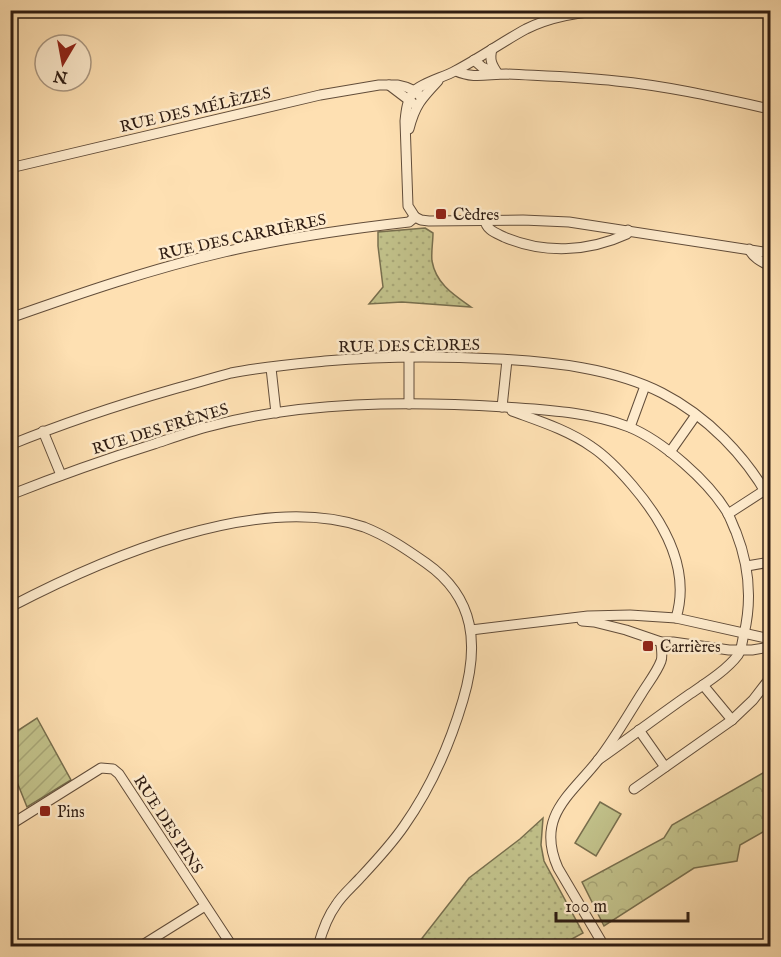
<svg xmlns="http://www.w3.org/2000/svg" width="781" height="957" font-family="'IM FELL English',serif">
	<defs>
		<pattern id="grass-dots" width="8" height="8" patternUnits="userSpaceOnUse" patternTransform="scale(1.5)"><rect width="8" height="8" fill="#c2c28b"/><path d="M2 2h.1M6 6h.1" fill="none" stroke="#a7a677" stroke-width="1.8" stroke-linecap="round"/></pattern>
		<pattern id="forest-crowns" width="20" height="18" patternUnits="userSpaceOnUse" patternTransform="scale(1.5)"><rect width="20" height="18" fill="#c2c28b"/><path d="M2 6a3 3 0 1 1 6 0M12 15a3 3 0 1 1 6 0" fill="none" stroke="#a7a677"/></pattern>
		<pattern id="garden-furrows" width="10" height="10" patternUnits="userSpaceOnUse" patternTransform="scale(1.5)"><rect width="10" height="10" fill="#c2c28b"/><path d="M-1 1l2-2M0 10L10 0M9 11l2-2" fill="none" stroke="#a7a677"/></pattern>
	</defs>
	<rect width="100%" height="100%" fill="#fee0b2"/>
	<filter id="stains"><feTurbulence type="fractalNoise" baseFrequency=".00333" numOctaves="4"/><feColorMatrix values="0 0 0 0 .2 0 0 0 0 .09 0 0 0 0 .02 0 0 0 .5 -.17"/></filter>
	<radialGradient id="worn" r=".72"><stop offset=".6" stop-color="#630" stop-opacity="0"/><stop offset="1" stop-color="#630" stop-opacity=".3"/></radialGradient>
	<!-- grass -->
	<g fill="url(#grass-dots)" stroke="#786f4e" stroke-width="1.5">
		<path d="M425 228 433 233C433 242 431 252 432 261 436 284 454 295 471 307L402 302 369 304 383 287 378 246V232Z"/>
		<path d="M543 818 541 845 544 861 583 933 559 946H416L469 878 520 839Z"/>
	</g>
	<!-- forest -->
	<path fill="url(#forest-crowns)" stroke="#786f4e" stroke-width="1.5" d="M770 769V828L740 845 737 861 694 868 604 926 582 882 664 838 672 825Z"/>
	<!-- garden -->
	<path fill="url(#garden-furrows)" stroke="#786f4e" stroke-width="1.5" d="M37 718 71 780 27 807 11 767V735Z"/>
	<!-- pitch -->
	<path fill="#c2c28b" stroke="#786f4e" stroke-width="1.5" d="M600 802 621 814 596 856 575 843Z"/>
	<g fill="none" stroke-linecap="round" stroke-linejoin="round">
		<!-- street casing -->
		<g stroke="#624d3a" stroke-width="11">
			<g id="street">
				<path d="M492 49C489 60 492 65 498 74"/>
				<path d="M474 60 482 67 496 73"/>
				<path d="M456 71C473 79 488 74 506 74 543 76 580 77 616 81 668 86 720 98 770 109"/>
				<path d="M389 85 414 104"/>
				<path d="M409 129C415 105 422 98 438 81"/>
				<path d="M10 168 320 95 379 85H398L406 87 415 91 422 98"/>
				<path d="M415 217 421 220 429 221 523 220 569 222 770 253"/>
				<path d="M415 217 408 206 405 121C406 111 407 100 414 91 422 83 444 77 455 71 480 58 502 42 526 29 554 15 585 11 615 10"/>
				<path d="M485 220C486 230 496 233 504 237 544 254 588 252 627 234L628 230"/>
				<path d="M749 249C753 258 762 262 770 266"/>
				<path d="M10 318C81 293 151 269 224 252 285 238 347 229 409 222L415 217"/>
				<path d="M409 357V404"/>
				<path d="M271 368 276 413"/>
				<path d="M502 407 507 360"/>
				<path d="M512 411C539 421 568 430 592 447 607 457 620 471 632 485 663 521 691 569 676 618"/>
				<path d="M630 427 645 386"/>
				<path d="M43 431 61 475"/>
				<path d="M10 445C64 423 118 405 174 389 193 384 212 378 231 373 261 367 295 364 325 361 383 356 440 356 498 359 552 362 613 368 662 393 707 416 746 456 770 500"/>
				<path d="M670 452 696 415"/>
				<path d="M10 495C58 476 106 459 154 444 172 438 189 432 207 427 301 401 408 401 505 407 546 410 591 412 629 427 663 441 708 481 727 512 731 519 733 526 736 532 749 565 752 600 744 634 742 641 742 649 738 655 726 671 703 685 687 696 657 717 628 739 598 760"/>
				<path d="M728 514 765 490"/>
				<path d="M747 566 770 562"/>
				<path d="M10 607C104 558 258 491 364 527 387 536 406 549 426 563 476 598 479 646 463 700 450 744 430 789 404 826 391 845 375 862 360 878 352 887 342 895 336 905 327 917 322 932 318 946"/>
				<path d="M582 621 594 622 626 630 661 642H673L729 650H752L770 647"/>
				<path d="M471 630 588 616 630 615 676 618 770 639"/>
				<path d="M703 685 732 720"/>
				<path d="M639 730 665 767"/>
				<path d="M634 789 732 720 753 700 770 678"/>
				<path d="M10 825 101 768 113 769 119 774 232 946"/>
				<path d="M141 946 205 906"/>
				<path d="M604 946 558 868C535 816 571 795 599 759 615 738 628 715 642 693 648 683 657 672 661 661 663 656 661 648 661 642"/>
			</g>
		</g>
		<!-- street -->
		<use href="#street" stroke="#feebcd" stroke-width="9"/>
	</g>
	<!-- markers -->
	<g fill="#8f2418" stroke="#feebcd" stroke-width="2">
		<rect x="435" y="208" width="12" height="12" rx="3"/>
		<rect x="642" y="640" width="12" height="12" rx="3"/>
		<rect x="39" y="805" width="12" height="12" rx="3"/>
	</g>
	<g text-anchor="middle" stroke-width="5" stroke-linejoin="round" paint-order="stroke">
		<!-- street labels -->
		<g font-size="16" fill="#2e1c12" stroke="#feebcd">
			<text transform="translate(195 109) rotate(-13)" y="6">RUE DES MÉLÈZES</text>
			<text transform="translate(242 236) rotate(-12)" y="6">RUE DES CARRIÈRES</text>
			<text transform="translate(409 345) rotate(-1)" y="6">RUE DES CÈDRES</text>
			<text transform="translate(160 428) rotate(-17)" y="6">RUE DES FRÊNES</text>
			<text transform="translate(169 824) rotate(57)" y="6">RUE DES PINS</text>
		</g>
		<!-- poi labels -->
		<g font-size="16" fill="#2e1c12" stroke="#feebcd" text-anchor="start">
			<text x="453" y="220">Cèdres</text>
			<text x="660" y="652">Carrières</text>
			<text x="57" y="817">Pins</text>
		</g>
	</g>
	<!-- margin -->
	<rect width="781" height="957" fill="none" stroke="#fee0b2" stroke-width="36"/>
	<rect x="12" y="12" width="757" height="933" fill="none" stroke="#2e1c12" stroke-width="3"/>
	<rect x="18" y="18" width="745" height="921" fill="none" stroke="#2e1c12" stroke-width="1.5"/>
	<!-- north arrow -->
	<g transform="translate(63 63) rotate(190)"><circle r="28" fill="#feebcd" stroke="#ab9882" stroke-width="1.5"/>
	<path d="M0-4.5L10 22L0 15L-10 22Z" fill="#8f2418"/>
	<text y="-9" font-size="16" font-weight="bold" text-anchor="middle" fill="#2e1c12">N</text>
	</g>
	<!-- scale -->
	<path d="M556 912v9h132v-9" fill="none" stroke="#2e1c12" stroke-width="3"/>
	<text x="565" y="912" font-size="18" fill="#2e1c12" stroke="#feebcd" stroke-width="4.5" paint-order="stroke">100 m</text>
	<rect width="100%" height="100%" filter="url(#stains)"/>
	<rect width="100%" height="100%" fill="url(#worn)"/>
</svg>
